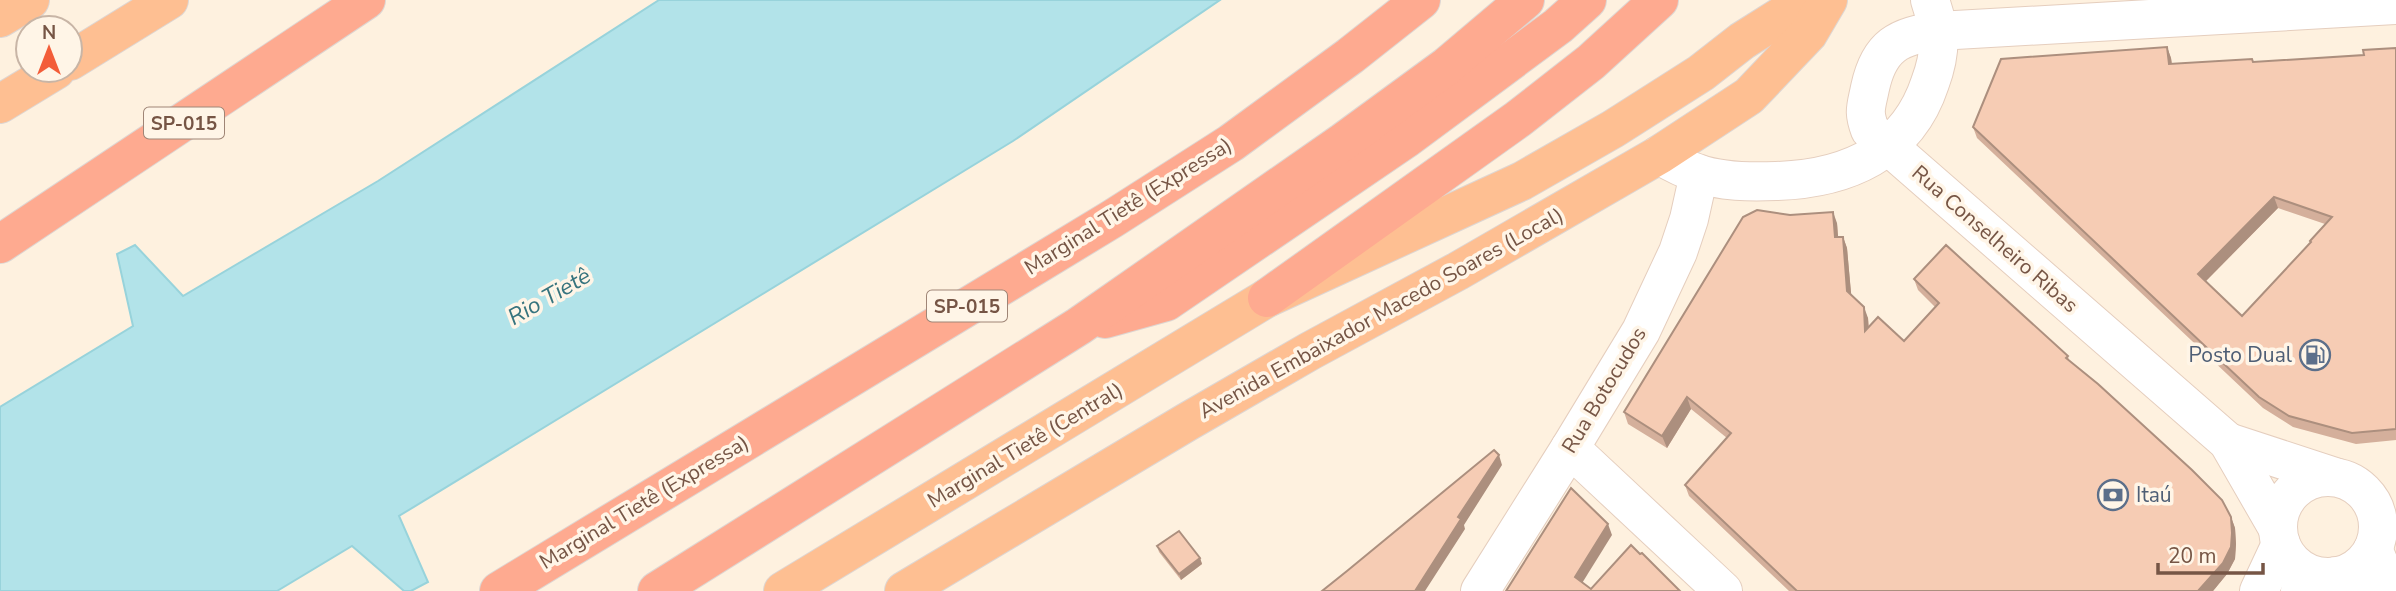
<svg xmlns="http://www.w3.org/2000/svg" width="2396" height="591" font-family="'Nunito Sans',sans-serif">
	<rect width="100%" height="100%" fill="#fef1df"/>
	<!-- water -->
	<path fill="#b2e3e9" stroke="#98d3db" stroke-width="2" d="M659 0H1220L1013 141 399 516 428 582 411 591H404L352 546 277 591H0V407L133 326 117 254 135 245 183 296 378 181Z"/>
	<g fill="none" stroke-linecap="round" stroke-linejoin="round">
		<!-- minor casing -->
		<g stroke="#e5cebe" stroke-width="40">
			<g id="minor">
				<path d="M1938 31 2396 5"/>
				<path d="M1570 448 1723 591"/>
				<path d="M2373 549 2391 591"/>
				<path d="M2336 576 2360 591"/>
				<path d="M1480 591 1570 448 1641 331 1678 252 1689 219 1699 174"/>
				<path d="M2259 591 2281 544"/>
				<path d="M2300 591 2320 577"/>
			</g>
		</g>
		<!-- tertiary casing -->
		<g stroke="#e5cebe" stroke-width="40">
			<g id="tertiary">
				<path d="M1938 31C1898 36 1879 46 1870 88 1866 108 1863 111 1870 130L2228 442 2277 527"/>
				<path d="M1659 155C1671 162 1684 169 1697 173 1721 182 1751 182 1776 181 1846 179 1907 153 1930 83 1936 67 1940 48 1938 31 1937 21 1933 10 1930 0"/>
				<path d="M2228 442 2335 477"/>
				<circle cx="2328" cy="527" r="50"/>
			</g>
		</g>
		<!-- trunk casing -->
		<g stroke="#ded6d2" stroke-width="40">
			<g id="trunk">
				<path d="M0 18 30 0"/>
				<path d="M70 61 169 0"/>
				<path d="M0 104 56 70"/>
				<path d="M783 591 1267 298 1522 181 1613 129 1701 73 1742 41 1807 0"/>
				<path d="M904 591 1187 422 1310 351 1458 271 1659 155 1749 96 1808 34 1828 0"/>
			</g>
		</g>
		<!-- motorway casing -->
		<g stroke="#ded6d2" stroke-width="40">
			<g id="motorway">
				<path d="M0 244 366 0"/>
				<path d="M1267 298 1518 119 1591 62 1659 0"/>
				<path d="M1105 319 1166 302 1407 138 1558 26 1587 0"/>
				<path d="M499 591 1112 219 1231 143 1350 56 1421 0"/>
				<path d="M657 591 1079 326 1343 142 1447 66 1525 0"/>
			</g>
		</g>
		<!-- minor -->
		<use href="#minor" stroke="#fff" stroke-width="38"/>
		<!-- tertiary -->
		<use href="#tertiary" stroke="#fff" stroke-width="38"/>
		<!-- trunk -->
		<use href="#trunk" stroke="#febf92" stroke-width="38"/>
		<!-- motorway -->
		<use href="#motorway" stroke="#feaa90" stroke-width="38"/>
	</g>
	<!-- wall -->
	<g fill="#d4af9b" fill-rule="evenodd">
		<path d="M2167 47 2171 58 2172 64 2252 59 2253 62 2364 55 2396 48V440L2356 444 2293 427 2263 408 1977 138 1973 127ZM2278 208 2325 224 2310 241V243L2242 316 2205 282Z"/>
		<path d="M1837 223 1838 237H1843L1847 248 1851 294 1868 318 1869 327 1904 341 1935 307 1918 290 1914 279 2068 356 2069 361 2231 517 2235 528 2236 544 2235 559 2227 574 2213 591H1789L1689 496 1685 485 1727 438 1691 409 1667 448 1628 424 1624 412Z"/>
		<path d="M1157 546 1200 558 1202 564 1181 580 1159 552Z"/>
	</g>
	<!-- shaded-wall -->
	<g fill="#ac8f7e">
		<path d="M2167 47 2171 58 2173 75 2169 64Z"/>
		<path d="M2274 197 2278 208 2202 285 2198 274Z"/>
		<path d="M1833 212 1837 223 1839 249 1835 237Z"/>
		<path d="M1843 237 1847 248 1852 303 1847 291Z"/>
		<path d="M1864 307 1868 318 1869 342 1865 331Z"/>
		<path d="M1687 397 1691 409 1667 448 1662 436Z"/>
		<path d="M1499 455 1502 465 1464 525 1465 529 1425 591H1415L1458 517Z"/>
		<path d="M2231 517 2235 528 2236 544 2235 559 2227 574 2213 591H2198Z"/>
		<path d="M1608 524 1612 535 1579 588 1575 577Z"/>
		<path d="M1200 558 1202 564 1181 580 1179 574Z"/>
	</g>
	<!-- building -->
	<g fill="#f6ccb4" stroke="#ac8f7e" stroke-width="2" fill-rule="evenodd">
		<path d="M2167 47 2169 64 2252 59 2253 62 2364 55 2363 50 2396 48V429L2352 433 2289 416 2259 397 1973 127 2001 59ZM2274 197 2332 217 2310 241 2311 242 2242 316 2198 274Z"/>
		<path d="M1757 210 1790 215 1833 212 1835 237H1843L1847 291 1864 307 1865 331 1878 317 1904 341 1939 303 1914 279 1946 245 2068 356 2066 358 2098 384 2192 470 2222 500 2231 517 2232 533 2231 547 2223 563 2198 591H1797L1685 485 1731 433 1687 397 1662 436 1624 412 1743 217Z"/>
		<path d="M1494 450 1499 455 1458 517 1461 519 1415 591H1322L1347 571Z"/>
		<path d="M1571 488 1608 524 1575 577 1591 589 1631 545 1640 554 1642 553 1680 591H1506Z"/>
		<path d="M1179 531 1200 558 1179 574 1157 546Z"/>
	</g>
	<!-- icons -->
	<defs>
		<g id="fuel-ring" transform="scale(1.575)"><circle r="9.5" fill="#fff5e7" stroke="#5c6f8a" stroke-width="1.5"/><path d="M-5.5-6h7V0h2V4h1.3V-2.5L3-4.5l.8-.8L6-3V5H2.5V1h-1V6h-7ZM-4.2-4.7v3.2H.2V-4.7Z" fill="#5c6f8a"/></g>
		<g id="bank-ring" transform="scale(1.575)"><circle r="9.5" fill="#fff5e7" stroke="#5c6f8a" stroke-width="1.5"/><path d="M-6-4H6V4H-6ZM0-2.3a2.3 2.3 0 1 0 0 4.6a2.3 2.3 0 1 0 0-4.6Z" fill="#5c6f8a"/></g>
	</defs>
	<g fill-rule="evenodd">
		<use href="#fuel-ring" x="2315" y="355"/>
		<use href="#bank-ring" x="2113" y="495"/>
	</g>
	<g text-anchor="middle" stroke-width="7" stroke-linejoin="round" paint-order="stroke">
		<!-- shield labels -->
		<g fill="#fff5e7" stroke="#9f8576" stroke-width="2">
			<rect x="144" y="107.5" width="80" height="31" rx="5"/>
			<rect x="927" y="290.5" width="80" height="31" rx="5"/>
		</g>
		<g font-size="19" font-weight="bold" fill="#765545">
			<text x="184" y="130">SP-015</text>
			<text x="967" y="313">SP-015</text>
		</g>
		<!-- street labels -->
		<g font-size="21" fill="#765545" stroke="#fff5e7">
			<text transform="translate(1128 206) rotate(-32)" y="7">Marginal Tietê (Expressa)</text>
			<text transform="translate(1995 239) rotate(41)" y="7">Rua Conselheiro Ribas</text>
			<text transform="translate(1381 313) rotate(-29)" y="7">Avenida Embaixador Macedo Soares (Local)</text>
			<text transform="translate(1604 390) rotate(-59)" y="7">Rua Botocudos</text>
			<text transform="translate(1025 445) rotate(-31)" y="7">Marginal Tietê (Central)</text>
			<text transform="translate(644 502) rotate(-31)" y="7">Marginal Tietê (Expressa)</text>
		</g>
		<!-- service labels -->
		<g font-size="21" fill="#4e5e75" stroke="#fff5e7" text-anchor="end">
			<text x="2292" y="362">Posto Dual</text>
			<text x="2136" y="502" text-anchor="start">Itaú</text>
		</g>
		<!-- water labels -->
		<g font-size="23" font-style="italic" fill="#37747e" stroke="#fff5e7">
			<text transform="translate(549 296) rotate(-30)" y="8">Rio Tietê</text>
		</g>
	</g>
	<!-- north arrow -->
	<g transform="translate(49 49)"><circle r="33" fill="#fff5e7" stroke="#c8b5a6" stroke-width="2"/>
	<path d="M0-5L12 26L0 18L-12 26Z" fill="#f35d39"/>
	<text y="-10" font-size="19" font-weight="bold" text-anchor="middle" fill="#765545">N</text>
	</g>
	<!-- scale -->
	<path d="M2158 563v10h105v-10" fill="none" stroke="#765545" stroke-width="3.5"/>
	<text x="2168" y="563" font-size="21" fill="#765545" stroke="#fff5e7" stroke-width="5" paint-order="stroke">20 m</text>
</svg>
